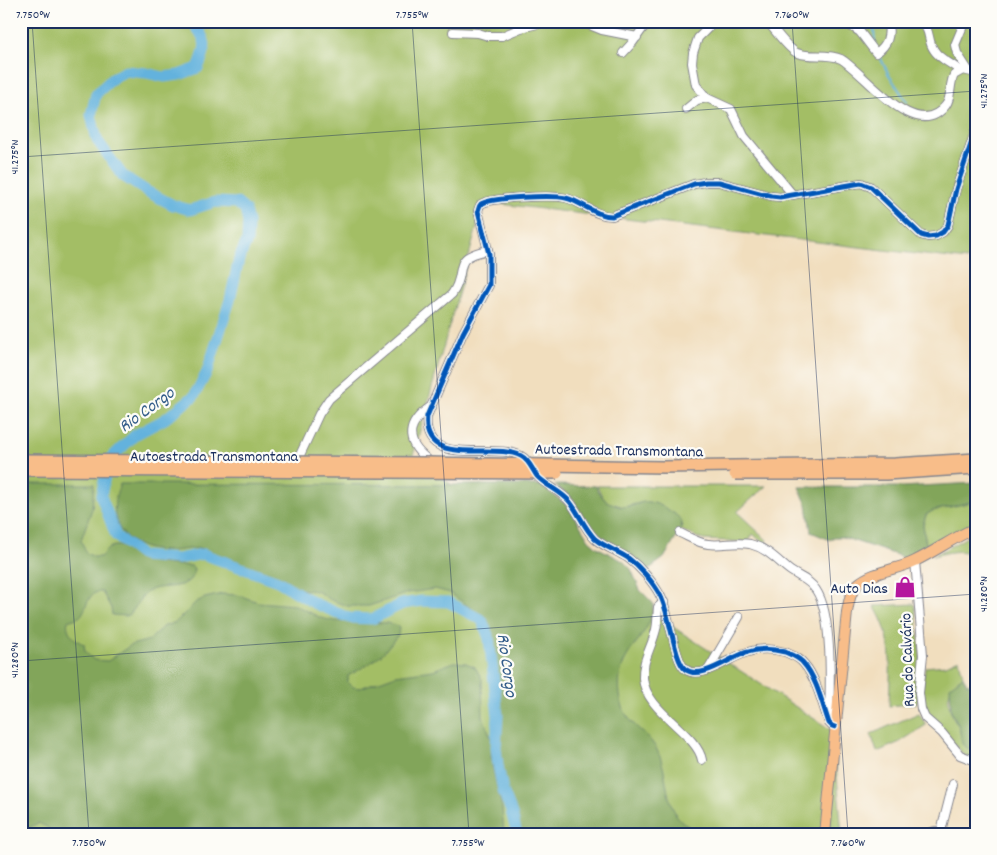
<svg xmlns="http://www.w3.org/2000/svg" width="997" height="855" font-family="Dekko,sans-serif">
	<rect width="100%" height="100%" fill="#fdfcf7"/>
	<filter id="ink" filterUnits="userSpaceOnUse"><feTurbulence type="fractalNoise" baseFrequency=".02" numOctaves="2"/><feDisplacementMap in="SourceGraphic" scale="10" xChannelSelector="R" yChannelSelector="G"/><feConvolveMatrix kernelMatrix="1 2 1 2 8 2 1 2 1" color-interpolation-filters="sRGB"/></filter>
	<filter id="wash" filterUnits="userSpaceOnUse"><feTurbulence type="fractalNoise" baseFrequency=".0096" numOctaves="4" result="noise"/><feDisplacementMap in="SourceGraphic" scale="20" xChannelSelector="R" yChannelSelector="G"/><feGaussianBlur stdDeviation="1.12" result="paint"/><feColorMatrix in="noise" values="0 0 0 0 0 0 0 0 0 0 0 0 0 0 0 0 0 1.4 0 .05"/><feComposite in="paint" operator="in"/></filter>
	<g filter="url(#wash)">
		<rect width="100%" height="100%" fill="#f1debe"/>
		<!-- green -->
		<g fill="#a3be65" stroke="#5f7662">
			<path d="M21 21H976V241L967 260 484 202 412 459 652 613 653 612V614L833 731 842 834H21Z"/>
			<path d="M597 486H766L737 512 767 540 764 544 753 534 748 542 703 540 681 530 682 527 675 514 657 505 644 502 624 507 610 503 603 498Z"/>
			<path d="M976 501V524L927 551 923 525 926 515 932 511Z"/>
			<path d="M976 532V557C962 547 948 553 933 556Z"/>
			<path d="M915 604 921 659 917 703 889 706C890 670 895 638 874 606Z"/>
			<path d="M959 659 963 676C949 685 945 698 952 714 953 719 958 723 959 728 963 740 960 748 976 751V759L965 756 924 714 922 690 925 667 946 665Z"/>
			<path d="M919 713 926 725 900 742 877 752 871 734Z"/>
		</g>
		<!-- forest -->
		<g fill="#82a55a" stroke="#4e6a5c">
			<path d="M976 483V501L932 511 926 515 923 525 927 551 904 561 900 556 842 537H834L830 540 811 532 807 505 799 487H901Z"/>
			<path d="M21 484H94L92 509 81 540 86 553 94 557H100C105 553 108 546 116 546 126 545 132 555 140 558 155 564 176 565 192 566L194 569C192 592 164 584 151 590 137 596 138 609 127 616L112 615 111 608 102 592C88 591 88 605 82 614 79 619 72 619 68 621 65 631 75 641 84 644L85 652 94 660 108 661 131 645 150 640 162 627 176 622 196 602 205 598 222 594 238 595 258 602 295 605 321 618 334 621 387 623 397 626 399 628 398 635 383 653 369 664 348 676V682L353 687 360 688 396 675 433 670 454 662 466 663 475 667 482 679 483 717 492 740 491 760 502 808 504 834H53L47 827 38 823 21 832Z"/>
			<path d="M120 484 540 485 568 506 589 540 597 547 623 561 631 569 640 590 653 603C655 630 626 647 621 671 617 687 620 710 632 722 641 732 651 738 657 750 668 771 664 796 677 816 682 823 691 827 697 834H519L517 816 503 782 500 769V709L494 655 481 620 472 609 450 593 435 589 408 593 369 606H347L331 600 317 591 299 589 282 580 203 549C190 547 177 552 164 551 124 549 104 522 120 484Z"/>
			<path d="M555 485 596 486C600 500 615 509 630 506 636 505 642 501 649 502 659 503 676 513 682 521L681 530 664 558 645 572 598 536 588 525 573 499Z"/>
			<path d="M963 676 967 684 976 683V751L970 750 962 744 959 726 951 711 950 686Z"/>
		</g>
		<g fill="none" stroke-linecap="round" stroke-linejoin="round">
			<!-- stream -->
			<g stroke="#63b2dd" stroke-width="2">
				<path d="M870 21 874 27 875 47"/>
				<path d="M879 55 889 75 907 102"/>
			</g>
			<!-- river -->
			<path stroke="#63b2dd" stroke-width="11" d="M191 21C208 40 208 45 198 68L179 75 164 77 146 73 126 71 114 77 96 94 91 115 97 140 123 176 148 192 173 205 190 210 215 202 237 203 245 210 248 222 247 241 239 259 230 300 207 372 194 396 165 419 135 435 108 461 101 496 116 536 142 556 178 559 203 554 278 581 314 603 349 618 372 619 402 604 422 601 448 602 482 620 489 638 498 716 496 747 498 765 503 791 511 811 517 834"/>
		</g>
	</g>
	<g filter="url(#ink)">
		<g fill="none" stroke-linecap="round" stroke-linejoin="round">
			<!-- minor casing -->
			<g stroke="#86868e" stroke-width="10">
				<g id="minor">
					<path d="M580 21 602 30 637 37"/>
					<path d="M711 21 709 27 698 38 693 53 692 63 696 85 707 98 731 109 744 136 793 195"/>
					<path d="M767 21C774 29 788 49 797 53 811 58 827 53 841 59 866 74 916 145 946 105 952 97 949 84 954 75L963 70 976 73"/>
					<path d="M843 21 860 32 876 53C888 45 891 34 887 21"/>
					<path d="M919 21C933 31 926 39 934 50 940 60 952 63 960 71"/>
					<path d="M965 21 955 45 957 53 968 70"/>
					<path d="M453 32 478 33 488 36H502L521 28 550 21"/>
					<path d="M623 53 633 42 648 21"/>
					<path d="M686 109 697 100 707 98"/>
					<path d="M300 455 319 414 329 399 452 294C469 270 448 258 488 250"/>
					<path d="M427 459C404 441 407 423 430 407"/>
					<path d="M680 533C689 537 698 543 708 544 723 546 736 541 750 544 766 548 776 559 788 569 798 577 809 579 816 590 833 615 830 687 829 718"/>
					<path d="M915 561 923 655 919 693 921 709 925 718 942 733 960 755 976 761"/>
					<path d="M664 602 658 607C657 615 658 625 655 633 651 648 642 662 643 678 645 711 697 733 702 760"/>
					<path d="M708 670 739 617"/>
					<path d="M835 727 832 726 829 723C823 706 816 677 804 664 800 658 792 655 785 652 773 649 760 648 748 652 731 656 701 682 685 669 674 660 670 613 660 595 653 582 640 567 628 558 617 551 605 547 595 539 584 528 579 513 570 502 561 491 546 486 537 476 532 469 529 460 521 456 493 441 421 470 427 416L463 333 489 285V254L478 211C479 208 479 206 481 204 490 197 554 195 566 198 582 202 595 216 612 216L694 184 706 182H719L771 196 780 197 861 183 871 187 921 235 928 237 936 236 943 232 948 225 956 189 976 129"/>
					<path d="M925 834 935 831H941L953 784"/>
				</g>
			</g>
			<!-- major casing -->
			<g stroke="#86868e" stroke-width="12">
				<path id="major" d="M825 834 847 612C849 602 850 591 858 584 873 571 897 570 915 561 936 551 954 537 976 528"/>
			</g>
			<!-- minor -->
			<use href="#minor" stroke="#fff" stroke-width="8"/>
			<!-- major -->
			<use href="#major" stroke="#f8bd89" stroke-width="10"/>
			<!-- highway-bridge casing -->
			<g stroke="#86868e" stroke-width="14" stroke-linecap="butt">
				<g id="highway-bridge">
					<path d="M21 460 427 463 663 467 895 464 976 459"/>
					<path d="M21 470 557 473"/>
					<path d="M735 474H886L976 468"/>
				</g>
			</g>
			<!-- highway-bridge -->
			<use href="#highway-bridge" stroke="#f8bd89" stroke-width="11"/>
			<!-- cycleway casing -->
			<g stroke="#fdfcf7" stroke-width="8">
				<path id="cycleway" d="M835 727 832 726 829 723C823 706 816 677 804 664 800 658 792 655 785 652 773 649 760 648 748 652 731 656 701 682 685 669 674 660 670 613 660 595 653 582 640 567 628 558 617 551 605 547 595 539 584 528 579 513 570 502 561 491 546 486 537 476 532 469 529 460 521 456 493 441 421 470 427 416L463 333 489 285V254L478 211C479 208 479 206 481 204 490 197 554 195 566 198 582 202 595 216 612 216L694 184 706 182H719L771 196 780 197 861 183 871 187 921 235 928 237 936 236 943 232 948 225 956 189 976 129"/>
			</g>
			<!-- cycleway -->
			<use href="#cycleway" stroke="#0057b8" stroke-width="5"/>
		</g>
	</g>
	<!-- ticks -->
	<path fill="none" stroke="#1b2f5e" stroke-width="1" stroke-opacity="0.45" d="M32 21 89 834M412 21 469 834M792 21 848 834M21 157 976 91M21 661 976 594"/>
	<!-- icons -->
	<defs>
		<g id="shop-bare" transform="scale(1.725)"><path d="M-5-2.5h2.3a2.7 3.5 0 0 1 5.4 0H5L5.5 6h-11ZM-1.5-2.5h3a1.5 2.3 0 0 0-3 0Z" fill="#b5179e" stroke="#fdfcf7" stroke-width="2.5" paint-order="stroke"/></g>
	</defs>
	<g fill-rule="evenodd">
		<use href="#shop-bare" x="905" y="587"/>
	</g>
	<g text-anchor="middle" stroke-width="4.5" stroke-linejoin="round" paint-order="stroke">
		<!-- street labels -->
		<g font-size="16" fill="#1b2f5e" stroke="#fdfcf7">
			<text transform="translate(619 449) rotate(1)" y="6">Autoestrada Transmontana</text>
			<text x="214" y="461">Autoestrada Transmontana</text>
			<text transform="translate(906 660) rotate(-92)" y="6">Rua do Calvário</text>
		</g>
		<!-- poi labels -->
		<g font-size="16" fill="#1b2f5e" stroke="#fdfcf7" text-anchor="end">
			<text x="888" y="593">Auto Dias</text>
		</g>
		<!-- water labels -->
		<g font-size="18" font-style="italic" fill="#345d8a" stroke="#fdfcf7">
			<text transform="translate(146 409) rotate(-36)" y="6">Rio Corgo</text>
			<text transform="translate(508 665) rotate(82)" y="6">Rio Corgo</text>
		</g>
	</g>
	<!-- margin -->
	<rect width="997" height="855" fill="none" stroke="#fdfcf7" stroke-width="55"/>
	<rect x="28" y="28" width="942" height="800" fill="none" stroke="#1b2f5e" stroke-width="2"/>
	<g font-size="12" text-anchor="middle" fill="#1b2f5e">
		<text x="33" y="18">7.750°W</text>
		<text x="412" y="18">7.755°W</text>
		<text x="792" y="18">7.760°W</text>
		<text transform="translate(983 91) rotate(-90)" y="4">41.275°N</text>
		<text transform="translate(14 157) rotate(-90)" y="4">41.275°N</text>
		<text transform="translate(983 594) rotate(-90)" y="4">41.280°N</text>
		<text transform="translate(14 660) rotate(-90)" y="4">41.280°N</text>
		<text x="89" y="846">7.750°W</text>
		<text x="468" y="846">7.755°W</text>
		<text x="848" y="846">7.760°W</text>
	</g>
</svg>
